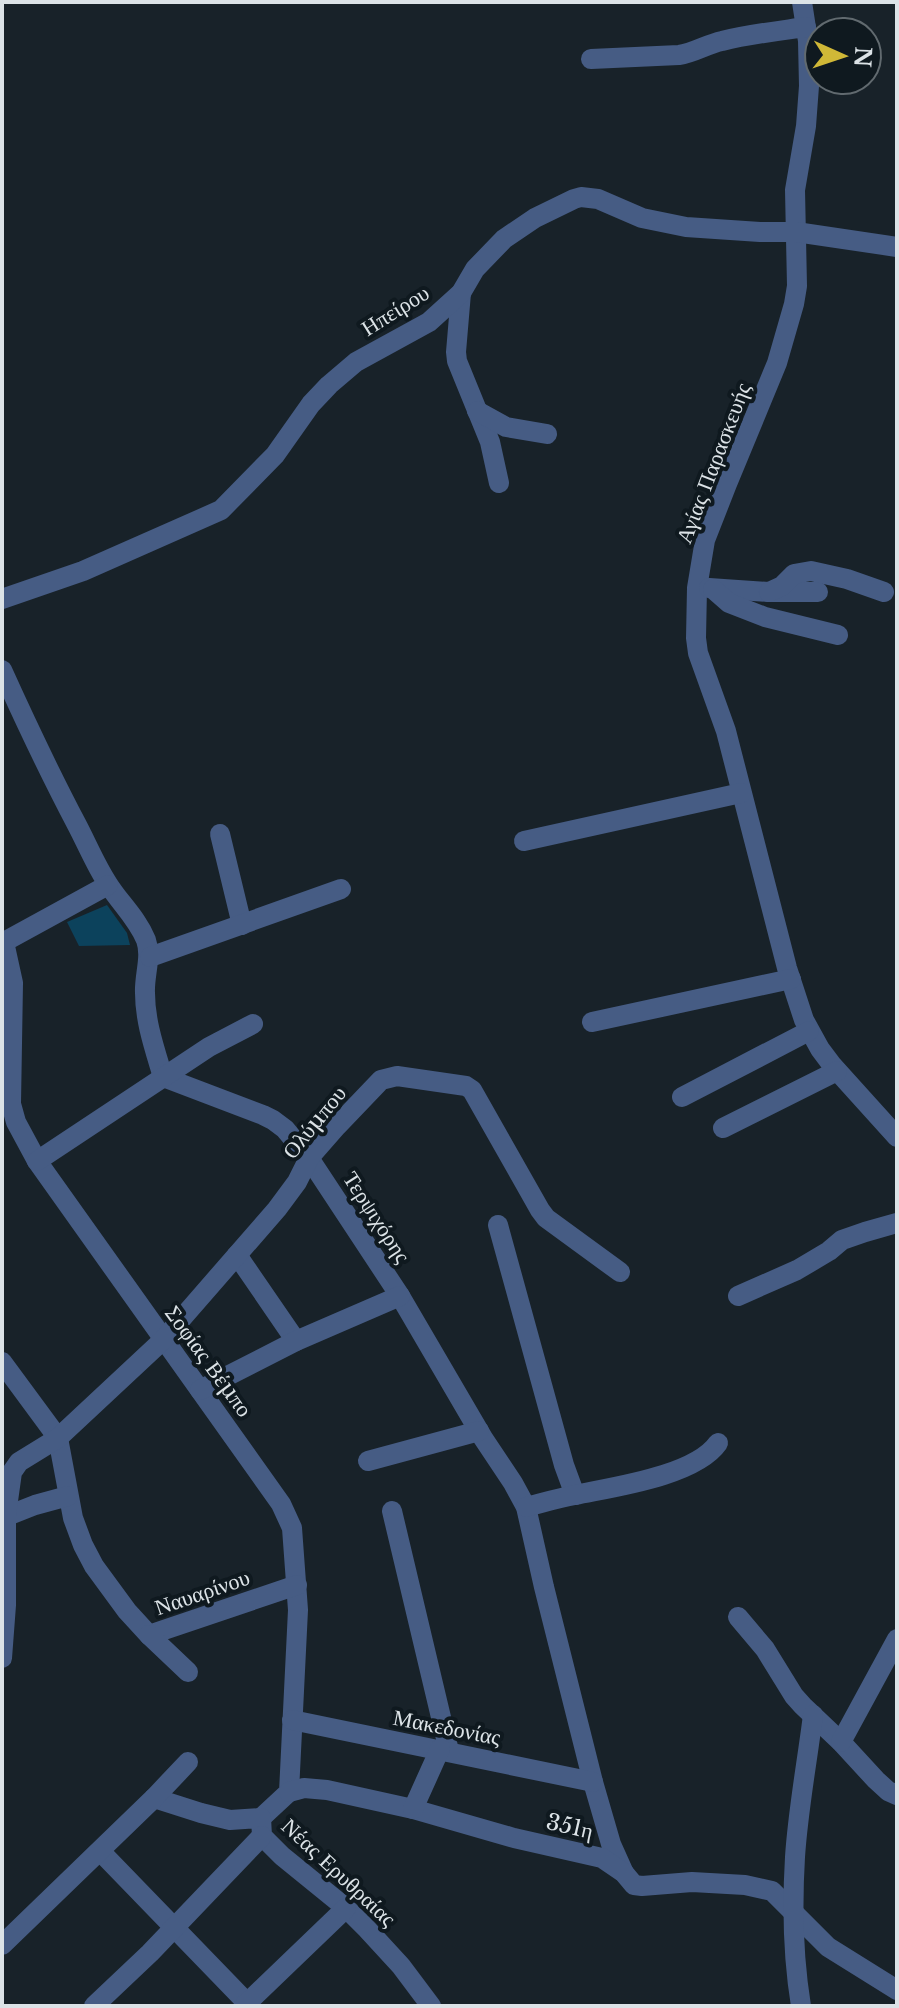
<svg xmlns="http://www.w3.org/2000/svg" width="899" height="2008" font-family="'Libre Baskerville',serif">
	<rect width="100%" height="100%" fill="#182229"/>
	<!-- green -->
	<path fill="#0c425c" d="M107 905 127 933 130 945 79 946 67 922Z"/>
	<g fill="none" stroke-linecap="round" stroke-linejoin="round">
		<!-- minor -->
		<g stroke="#465c84" stroke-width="20">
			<path d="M802 2 808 41 809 86 806 126 795 190 797 286 794 304 777 363 727 484 705 540 697 588 696 638 698 653 726 731 787 968 804 1020 820 1049 832 1065 897 1137"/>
			<path d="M591 59 679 55C694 53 707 44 722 41 750 34 778 31 806 27"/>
			<path d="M461 293 456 352 457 361 490 442 499 483"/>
			<path d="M477 411 506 427 547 434"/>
			<path d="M709 588 769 592H818"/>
			<path d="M713 589 729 603 765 617 838 635"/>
			<path d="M769 592 782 586 794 574 811 571 847 579 884 592"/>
			<path d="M2 599 83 571 221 510 275 455 311 404 329 385 356 362 429 322 461 293 475 269 504 239 535 218 574 199 581 197 598 199 642 218 686 227 760 232H796L897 247"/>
			<path d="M2 670C26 723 50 774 77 825 87 844 96 866 108 884 120 903 137 918 146 940 152 957 144 975 145 993 145 1022 155 1050 163 1077L263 1115 273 1120 285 1129 309 1158 400 1296 483 1438 513 1483 526 1507 544 1587 593 1782 611 1844 624 1873"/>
			<path d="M220 834 242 925"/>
			<path d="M524 841 741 793"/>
			<path d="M4 942 13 983 11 1104 16 1122 37 1161 281 1504 292 1528 298 1610 289 1792 261 1818"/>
			<path d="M2 943 108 885"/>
			<path d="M150 957 341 889"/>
			<path d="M592 1022 791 979"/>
			<path d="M682 1097 809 1031"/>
			<path d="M723 1128 837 1071"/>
			<path d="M37 1161 209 1047 253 1024"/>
			<path d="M498 1225 564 1465 575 1495"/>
			<path d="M237 1255 296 1341"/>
			<path d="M738 1296 797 1270 829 1251 842 1240 865 1232 897 1223"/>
			<path d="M2 1362 58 1438 73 1518 83 1545 94 1566 127 1611 149 1635 297 1585"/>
			<path d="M200 1390 296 1341 400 1296"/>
			<path d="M368 1461 479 1431"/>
			<path d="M526 1507C542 1503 558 1498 575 1495 613 1487 695 1476 718 1443"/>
			<path d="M392 1511 449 1751"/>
			<path d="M2 1518 35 1505 68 1496"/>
			<path d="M738 1617 765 1649 794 1696 803 1706 841 1742 876 1780 888 1791 897 1795"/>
			<path d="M149 1635 188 1672"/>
			<path d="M2 1658 6 1605V1515L12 1472 19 1462 58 1438 163 1340 277 1209 297 1182 309 1158 337 1126 381 1080 397 1076 466 1086 472 1090 540 1210 546 1218 620 1272"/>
			<path d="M292 1720 593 1782"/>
			<path d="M841 1742 897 1639"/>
			<path d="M289 1792 304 1788 327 1790 413 1809 514 1838 602 1858 624 1873 634 1885 642 1886 692 1882 745 1885 772 1891 828 1947 897 1990"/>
			<path d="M154 1798 201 1813 230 1820 261 1818 262 1836 282 1856 346 1908 367 1929 401 1966 431 2006"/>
			<path d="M413 1809 440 1749"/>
			<path d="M100 1851 250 2006"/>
			<path d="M2 1945 154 1798 188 1762"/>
			<path d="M94 2006 150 1953 262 1836"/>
			<path d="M244 2006 346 1908"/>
			<path d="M801 2006C793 1957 792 1907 795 1857 798 1810 807 1763 813 1715"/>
		</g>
	</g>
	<g text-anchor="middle" stroke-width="8" stroke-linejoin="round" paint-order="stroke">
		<!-- street labels -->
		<g font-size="22" fill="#dce3e7" stroke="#0f191f">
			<text transform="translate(395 310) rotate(-32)" y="8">Ηπείρου</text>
			<text transform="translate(713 463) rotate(-69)" y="8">Αγίας Παρασκευής</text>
			<text transform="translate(314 1122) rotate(-51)" y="8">Ολύμπου</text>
			<text transform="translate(377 1217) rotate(57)" y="8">Τερψιχόρης</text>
			<text transform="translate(209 1361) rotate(54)" y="8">Σοφίας Βέμπο</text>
			<text transform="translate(202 1592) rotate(-19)" y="8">Ναυαρίνου</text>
			<text transform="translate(447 1727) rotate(11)" y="8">Μακεδονίας</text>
			<text transform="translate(570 1826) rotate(13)" y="8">351η</text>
			<text transform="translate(339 1872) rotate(43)" y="8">Νέας Ερυθραίας</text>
		</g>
	</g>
	<!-- border -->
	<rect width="899" height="2008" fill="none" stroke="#dce3e7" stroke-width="8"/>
	<!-- north arrow -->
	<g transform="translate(843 56) rotate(93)"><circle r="38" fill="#0f191f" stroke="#616a6f" stroke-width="2"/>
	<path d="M0-6L14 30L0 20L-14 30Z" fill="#d0b837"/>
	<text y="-12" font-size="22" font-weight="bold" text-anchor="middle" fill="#dce3e7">N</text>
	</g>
</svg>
